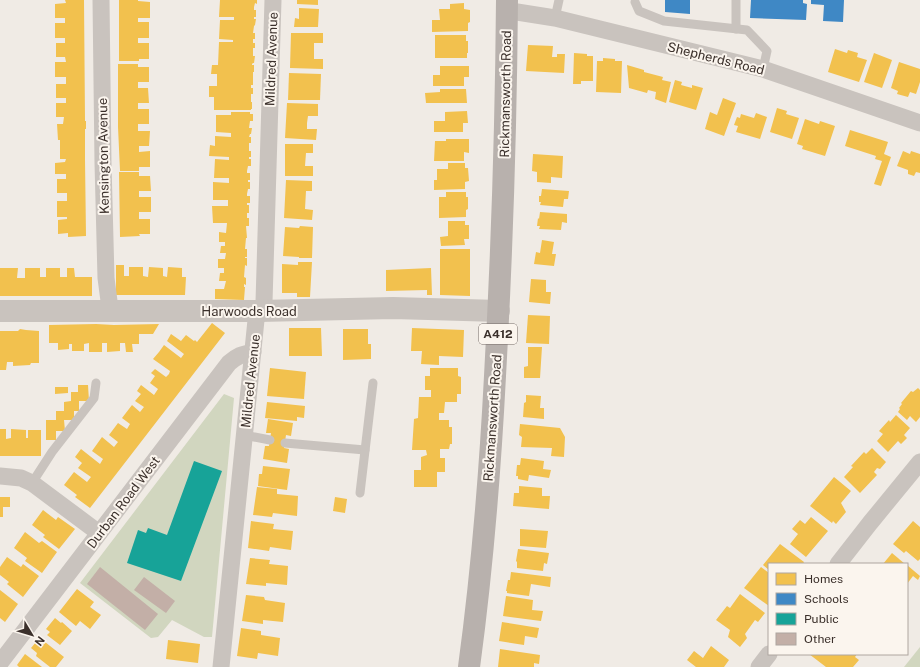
<svg xmlns="http://www.w3.org/2000/svg" width="920" height="667" font-family="'Public Sans',sans-serif">
	<rect width="100%" height="100%" fill="#f0ebe5"/>
	<!-- green -->
	<g fill="#d1d6bf">
		<path d="M224 394 234 398 212 637H204L172 620 158 637 151 638 80 583Z"/>
		<path d="M920 647V667H904Z"/>
	</g>
	<!-- homes -->
	<g fill="#f2c14e">
		<path d="M65 0H84L85 120V121H86V129H85V160L86 236 68 237V233L58 234V220L67 219V217H57V201H67V193H57V179H66V174H55V163L65 162 66 159H60V140H58L57 124H63L64 117H56V103H66V98H56V84H66V77H55V62H66L65 57H56V43H65V38H55V23H65V18H55V4L66 3Z"/>
		<path d="M119 0H138V1L150 2V18H138V22H149V38H138V43H149V59H139V61H119Z"/>
		<path d="M220 0H257V4L255 3 254 7V10H256V17H254V19H256L255 25 254 26 253 33H255V39H253V43H255V48H253V56H255L254 63H253L252 64V65H254V72H253V85H251V88H253V94H251V102H252V109H251V110H214V97H209V86H217V74H211L212 65H218L219 42H233V40L219 39 220 20H234V17H219Z"/>
		<path d="M297 0H318V5L297 4Z"/>
		<path d="M464 3V9L470 10V22L468 23V31L432 32V20H440L439 9H450V4Z"/>
		<path d="M299 8 319 9 318 27H294L295 18 299 19Z"/>
		<path d="M291 33H323V43H314V59H323V69L290 68Z"/>
		<path d="M435 35H466V41H468V53H467V58H435Z"/>
		<path d="M528 45 553 46 552 57H557V54H565L564 73 526 71Z"/>
		<path d="M835 49 847 53 848 50 858 53 857 57 867 60 859 82 828 72Z"/>
		<path d="M574 53 587 54V56H593V81H581V84H573Z"/>
		<path d="M874 53 892 60 882 88 864 82Z"/>
		<path d="M603 58 615 59V61H622L621 93 596 92 597 61H603Z"/>
		<path d="M899 62 920 69V82L916 94 910 92 908 97 897 94 898 91 891 88Z"/>
		<path d="M118 64H138V67H149V82H138V88H148L149 103H138V109H149V124H138V131H150L149 146H139V152L150 151V167H139V171H120L118 127Z"/>
		<path d="M627 65 644 70V72L663 77 662 80 671 82 666 103 655 99 656 92 648 90 647 93 629 88Z"/>
		<path d="M440 66H469V77H464V86H433V75H440Z"/>
		<path d="M289 73 321 74 320 100H288Z"/>
		<path d="M675 80 682 82 681 85 692 88V85L703 88 696 110 669 102Z"/>
		<path d="M440 89H466L467 103H426L425 93 440 92Z"/>
		<path d="M723 98 736 103 724 136 705 129 710 112 717 115Z"/>
		<path d="M287 103 318 104V116H308L307 123V129H317L316 140 285 138Z"/>
		<path d="M777 108 787 111 786 114 799 118 792 139 770 132Z"/>
		<path d="M467 111 468 123H463V132H434V121H445V112Z"/>
		<path d="M231 112H250V114H253V121H250L249 128H252L251 134H250L249 137H251V143H249V151H251V157H249V159H251V166H248L247 171V173H250V180H248V182H250V189H248L247 194V196H250V203H247V205H249V213H247V218H249V226H246L247 238H246L245 249H247V257H245V258H247V266L245 265 244 277 246 278V285L244 284V287H245L244 300 215 299V289H224L226 281H219L220 273H224V268H218V259H225L226 253H220L221 246H225V242H219V232L226 233 227 223H213L212 206H228V200H213V182L229 183V178H214L215 159 229 160V157L209 156 210 145 215 146V136L231 137V133L216 132V115H231Z"/>
		<path d="M756 113 767 117 760 139 736 132 738 126 734 125 737 117 740 118 741 114 754 118Z"/>
		<path d="M805 119 819 124 820 121 835 126 825 156 802 149 803 146 797 144Z"/>
		<path d="M850 130 888 142 884 154 891 157 881 186 874 184 882 161 875 159 876 156 845 146Z"/>
		<path d="M446 139H469V153L464 152V161H434L435 141H446Z"/>
		<path d="M285 144H313V153H306L305 166H313V176H285Z"/>
		<path d="M903 151 910 154 911 151 920 154V173L916 172 914 176 908 174V170L897 166Z"/>
		<path d="M533 154 563 156 562 178 551 177V183L537 182V172L532 171Z"/>
		<path d="M448 163H465V168H468L469 181 465 182V189L434 190V180H437V169H448Z"/>
		<path d="M119 172H139V176H150L151 191H139V197H151V212H139V219H150V234H139L140 236 120 237Z"/>
		<path d="M286 180 312 181V191H306L305 209 313 210 312 220 284 218Z"/>
		<path d="M542 189 569 191 568 199H564L563 207 540 205 541 202H539V196H541Z"/>
		<path d="M446 192H466V197H468V209L466 210V217L439 218V197H446Z"/>
		<path d="M540 212 567 214V223L562 222 561 230 539 229 540 226H537L538 218 539 219Z"/>
		<path d="M448 221H465V225H469V239H464L465 245 441 246 440 237 448 236Z"/>
		<path d="M300 226 313 227 312 258H299V257L283 256 285 227 299 228Z"/>
		<path d="M542 240 554 242 552 254H556L554 266 534 264 536 252 540 253Z"/>
		<path d="M440 249H470V296L440 295Z"/>
		<path d="M298 262H312L310 297H297V293H282V264L298 265Z"/>
		<path d="M116 265H124V276H129V267H143V276L148 277 149 267 163 268V276L167 277 168 267 182 268V277H186L185 295H116Z"/>
		<path d="M0 268H18L17 278H25V268H40V277H46V268H60V277H67V268H74L75 277H92V296H0Z"/>
		<path d="M431 268 432 295H427V290L386 291V270Z"/>
		<path d="M531 279 546 280V292H551L550 304 529 302Z"/>
		<path d="M528 315 550 316 549 344 526 343Z"/>
		<path d="M212 323 225 333 90 508 75 497 77 495 64 485 74 472 87 482 91 477 78 468 82 463 75 457 81 449 100 464 103 459 92 451 102 437 114 447 118 442 109 435 118 423 127 429 130 424 122 418 132 405 140 412 144 407 135 401 141 394 137 391 141 385 154 395 158 389 150 383 155 376 151 373 155 369 166 377 169 374 170 371 153 359 159 352 164 345 181 358 184 354 167 341 171 334 181 341 186 335 194 341 195 340 197 342Z"/>
		<path d="M96 324 114 325 159 324 153 334H139V344H132L133 352H126L125 343H120V351L107 352V343H102V352H89V343L84 344V351H72V344H69V349L58 350V343H49V325Z"/>
		<path d="M289 328H321L322 356H289Z"/>
		<path d="M412 328 464 330 463 357 439 356V365L421 364 422 351H411Z"/>
		<path d="M20 329 26 330 39 331V363H31L30 365 13 366V362H7L6 370H0V331H18Z"/>
		<path d="M343 329H368V344H371V359L343 360Z"/>
		<path d="M528 347H542L540 378H524V367L528 366Z"/>
		<path d="M270 368 306 372 304 399 267 396Z"/>
		<path d="M430 368H458V376L461 377V394H457V402H445L444 413H439V420H449V427H452V444H450L449 449H440V458H445V472H437V487H414V470H421V457L427 455 426 450H412L414 419 418 418 419 397H431V390H425V376H430Z"/>
		<path d="M78 385H88L89 401H79V411H74V420H64L65 431H56V440H46V420H56V411H64V402L71 401V392H78Z"/>
		<path d="M55 387H68V393L55 394Z"/>
		<path d="M918 388 920 390V417L916 422 910 416 907 420 898 412 900 409 899 408 902 404 901 403 911 391 913 392Z"/>
		<path d="M526 395 541 396 540 408H544V419L523 417 524 403 526 402Z"/>
		<path d="M267 402 305 406 304 418 297 417V421L265 418Z"/>
		<path d="M896 415 910 428 904 435 907 438 901 444 898 441 888 452 877 441 883 434 879 431 889 420 890 422Z"/>
		<path d="M268 419 293 423 291 436 286 435 284 448 289 449 287 463 263 459 265 446H269L271 433H266Z"/>
		<path d="M520 424 560 428 565 437 564 457 551 456 552 448 521 447 522 437 519 435Z"/>
		<path d="M0 429H6V439L11 438V429L26 430V438H28V430H41V456H0Z"/>
		<path d="M872 448 886 462 880 469 877 468 874 472 877 475 860 493 844 477 853 467 851 466 864 452 866 454Z"/>
		<path d="M521 458 544 461 543 469 551 470 549 478 529 475 528 481 518 479V476H516L517 465H520Z"/>
		<path d="M263 466 290 469 287 490 258 486 259 474H262Z"/>
		<path d="M834 477 851 491 841 503 846 512 836 524 833 521 832 523 810 506Z"/>
		<path d="M519 486 542 488V496H550L549 509 513 506 514 493H519Z"/>
		<path d="M257 487 277 489V494L298 496 297 516 273 513 272 517 253 515Z"/>
		<path d="M0 497H10V507H3V517H0Z"/>
		<path d="M335 497 347 499 345 513 333 511Z"/>
		<path d="M43 510 56 520 58 517 75 529 59 549 43 537 45 535 32 525Z"/>
		<path d="M811 517 828 531 806 557 790 544 798 534 792 529 800 520 805 524Z"/>
		<path d="M251 521 274 524 273 529 293 531 291 550 270 547 269 551 248 548Z"/>
		<path d="M913 521 920 527V559L918 561 906 551 904 553 893 544Z"/>
		<path d="M520 529 548 531 546 548 520 546Z"/>
		<path d="M25 532 39 543 42 541 57 552 42 573 25 561 27 558 14 548Z"/>
		<path d="M780 544 804 562 803 564H769V570L763 565Z"/>
		<path d="M518 549 549 553 547 564 544 563 543 571 517 568V562L516 561Z"/>
		<path d="M892 553 905 564H883Z"/>
		<path d="M7 557 21 567 23 564 39 576 23 597 7 584 9 582 0 575V567Z"/>
		<path d="M250 558 270 560 269 564 288 566 287 585 266 583V586L246 584Z"/>
		<path d="M907 565 920 576 918 580 913 576 907 584Z"/>
		<path d="M761 567 769 573V606L744 588Z"/>
		<path d="M511 572 551 577 550 587 531 584 529 596 507 593V591H506L508 580H510Z"/>
		<path d="M77 589 94 602 90 607 101 615 90 629 80 621 76 626 59 612Z"/>
		<path d="M0 590 18 604 5 622 0 618Z"/>
		<path d="M740 594 765 613 758 622 755 620 745 634 747 638 740 647 728 637 730 630 716 620 727 606 730 608Z"/>
		<path d="M246 595 264 597 265 600 285 603 283 622 263 620V624L242 621Z"/>
		<path d="M506 596 533 600 532 610 543 611 541 621 503 616Z"/>
		<path d="M55 618 61 623 62 622 72 631 60 645 47 635 50 632 46 629Z"/>
		<path d="M502 622 539 628 537 638 525 636 524 645 499 641Z"/>
		<path d="M241 628 261 631V635L280 638 278 656 258 653 257 659 237 656Z"/>
		<path d="M168 640 200 644 198 663 166 659Z"/>
		<path d="M36 642 41 647 45 642 64 657 56 667H50L36 656 37 653 31 648Z"/>
		<path d="M711 646 729 660 724 667H696L687 660 694 651 703 658Z"/>
		<path d="M500 649 540 655 539 664 534 663V667H498Z"/>
		<path d="M25 654 42 667H19L17 665Z"/>
		<path d="M809 654H839L841 655V654H857L855 657 859 660 853 667H826Z"/>
	</g>
	<!-- schools -->
	<g fill="#3f88c5">
		<path d="M665 0H690V14L665 12Z"/>
		<path d="M751 0H803V3L807 4 806 20 750 18Z"/>
		<path d="M811 0H844L843 22 823 21 824 5 811 4Z"/>
	</g>
	<!-- public -->
	<path fill="#17a398" d="M194 461 222 471 181 581 127 563 138 530 146 533 148 528 167 535Z"/>
	<!-- building -->
	<g fill="#c3afa7">
		<path d="M100 567 158 614 145 630 87 584Z"/>
		<path d="M144 577 175 601 166 613 134 590Z"/>
	</g>
	<g fill="none" stroke-linecap="round" stroke-linejoin="round">
		<!-- service -->
		<g stroke="#c9c3be" stroke-width="9">
			<path d="M635 2 639 11 664 21 747 30 767 51 763 69"/>
			<path d="M555 18 559 0"/>
			<path d="M736 29V0"/>
			<path d="M244 435 270 440"/>
			<path d="M285 443 365 450"/>
			<path d="M32 483 52 452 94 398 96 383"/>
			<path d="M360 493 373 383"/>
		</g>
		<!-- minor -->
		<g stroke="#c9c3be" stroke-width="17">
			<path d="M101 0 103 163 106 278 109 301V311"/>
			<path d="M506 13 517 12 555 18 763 69 920 123"/>
			<path d="M0 476 21 478 32 483 99 533"/>
			<path d="M838 564 870 523 920 462"/>
			<path d="M0 663 229 363C237 356 242 354 253 352"/>
			<path d="M221 667 256 320 264 302 273 0"/>
			<path d="M759 667 769 654"/>
		</g>
		<!-- tertiary -->
		<path stroke="#c9c3be" stroke-width="22" d="M0 311H259L393 308 499 311"/>
		<!-- primary -->
		<path stroke="#b8b1ad" stroke-width="22" d="M469 667C482 571 490 473 495 376 502 251 506 125 507 0"/>
	</g>
	<g text-anchor="middle" stroke-width="4" stroke-linejoin="round" paint-order="stroke">
		<!-- shield labels -->
		<rect fill="#fbf5ee" stroke="#756b66" stroke-width="1" x="479" y="324" width="38" height="20" rx="3"/>
		<g font-size="12" font-weight="bold" fill="#3b302b">
			<text x="498" y="338">A412</text>
		</g>
		<!-- street labels -->
		<g font-size="13" fill="#3b302b" stroke="#fbf5ee">
			<text transform="translate(716 58) rotate(14)" y="5">Shepherds Road</text>
			<text transform="translate(271 59) rotate(-88)" y="5">Mildred Avenue</text>
			<text transform="translate(505 94) rotate(-89)" y="5">Rickmansworth Road</text>
			<text transform="translate(103 156) rotate(-91)" y="5">Kensington Avenue</text>
			<text x="249" y="316">Harwoods Road</text>
			<text transform="translate(250 381) rotate(-84)" y="5">Mildred Avenue</text>
			<text transform="translate(492 418) rotate(-86)" y="5">Rickmansworth Road</text>
			<text transform="translate(123 502) rotate(-53)" y="5">Durban Road West</text>
		</g>
	</g>
	<!-- legend -->
	<rect x="768" y="563" width="140" height="92" fill="#fbf5ee" stroke="#aea6a0"/>
	<rect x="776" y="573" width="20" height="12" fill="#f2c14e" stroke="#aea6a0"/>
	<text x="804" y="583" font-size="12" fill="#3b302b">Homes</text>
	<rect x="776" y="593" width="20" height="12" fill="#3f88c5" stroke="#aea6a0"/>
	<text x="804" y="603" font-size="12" fill="#3b302b">Schools</text>
	<rect x="776" y="613" width="20" height="12" fill="#17a398" stroke="#aea6a0"/>
	<text x="804" y="623" font-size="12" fill="#3b302b">Public</text>
	<rect x="776" y="633" width="20" height="12" fill="#c3afa7" stroke="#aea6a0"/>
	<text x="804" y="643" font-size="12" fill="#3b302b">Other</text>
	<!-- north arrow -->
	<g transform="translate(32 635) rotate(128)" stroke="#fbf5ee" stroke-width="3" paint-order="stroke">
	<path d="M0-3L7 15L0 10L-7 15Z" fill="#3b302b"/>
	<text y="-6" font-size="11" font-weight="bold" text-anchor="middle" fill="#3b302b">N</text>
	</g>
</svg>
